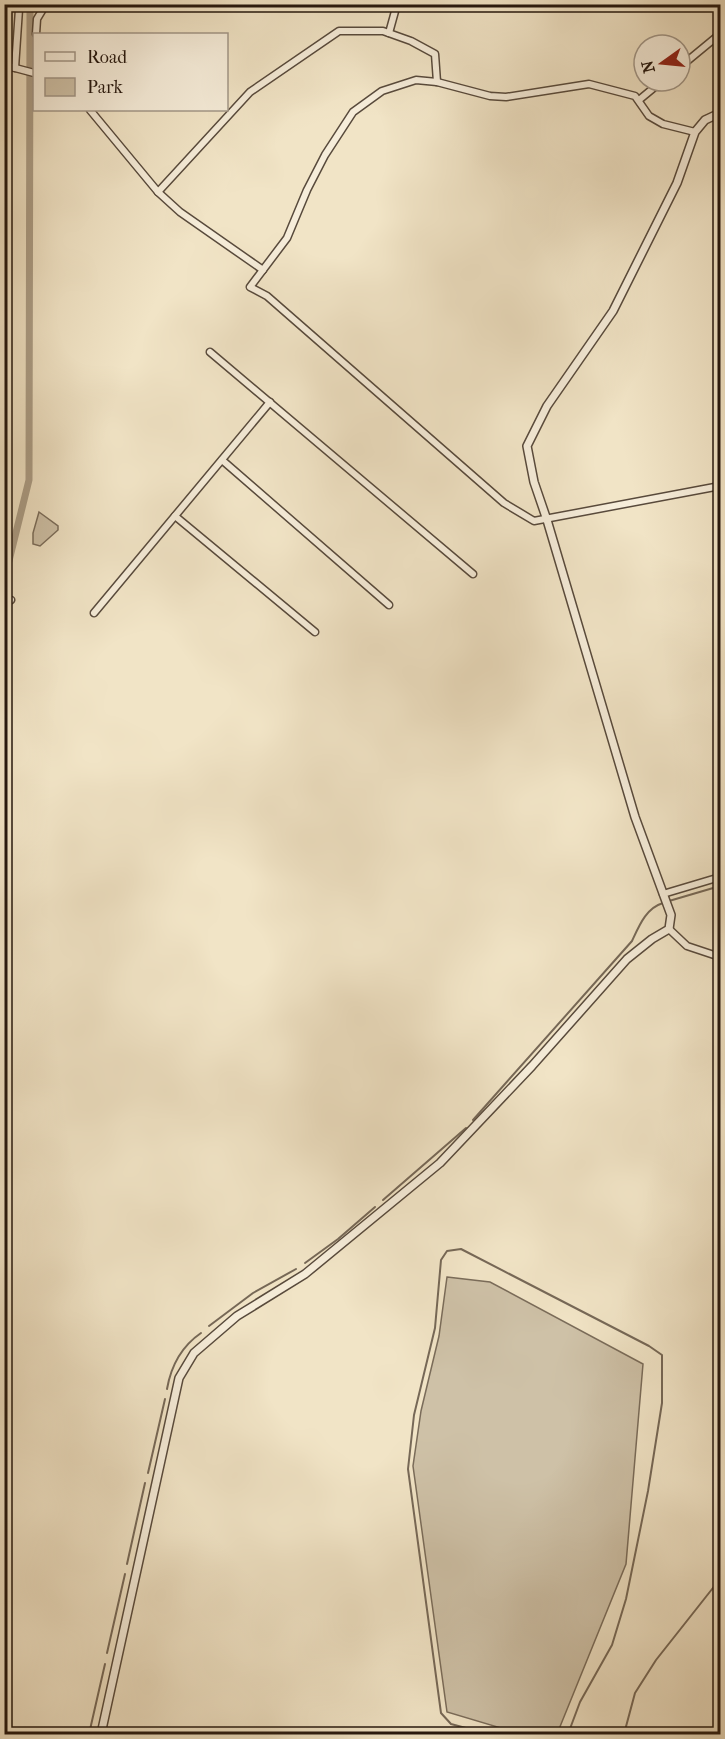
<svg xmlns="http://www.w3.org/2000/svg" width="725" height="1739" font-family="'IM FELL French Canon',serif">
	<rect width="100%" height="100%" fill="#f1e4c6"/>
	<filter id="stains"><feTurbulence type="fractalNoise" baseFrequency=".00333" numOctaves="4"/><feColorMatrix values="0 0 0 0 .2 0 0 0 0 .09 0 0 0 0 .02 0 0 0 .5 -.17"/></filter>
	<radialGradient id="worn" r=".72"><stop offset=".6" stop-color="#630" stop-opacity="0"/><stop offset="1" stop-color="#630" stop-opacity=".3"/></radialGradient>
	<!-- green -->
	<g fill="#cec1a7" stroke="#7a6c5a" stroke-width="1.5">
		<path d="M39 512 58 526V530L40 546 33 544V533Z"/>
		<path d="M447 1277 490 1282 643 1364 626 1564 557 1734H521L447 1712 413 1466 421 1411 439 1336Z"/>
	</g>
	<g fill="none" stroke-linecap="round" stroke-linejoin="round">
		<!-- stream -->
		<g stroke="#766857" stroke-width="2">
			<path d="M669 901 720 886"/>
			<path d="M473 1120 632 941C639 926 646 908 663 903"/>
			<path d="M383 1200 466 1128"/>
			<path d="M305 1263 338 1239 375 1207"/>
			<path d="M209 1326 253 1293 296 1269"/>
			<path d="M167 1389C171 1366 182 1346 201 1333"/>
			<path d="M148 1473 165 1399"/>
			<path d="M127 1564 145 1483"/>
			<path d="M107 1653 125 1574"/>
			<path d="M89 1734 105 1664"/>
			<path d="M488 1734 451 1724 441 1713 408 1469 414 1415 435 1328 441 1260 447 1251 461 1249 649 1346 662 1355V1403L648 1491 626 1599 612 1645 580 1702 568 1734"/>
			<path d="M624 1734 635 1693 656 1660 720 1579"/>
		</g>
		<!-- canal -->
		<path stroke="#ac9e87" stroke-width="7" d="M4 581 29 480 30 10 36 4"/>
		<!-- minor casing -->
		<g stroke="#584a3c" stroke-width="9">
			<g id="minor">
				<path d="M389 33 397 4"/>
				<path d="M36 34 37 19 46 4"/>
				<path d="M4 65 34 73"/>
				<path d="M680 67 720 34"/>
				<path d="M15 68 19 9 22 4"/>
				<path d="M639 100 662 81"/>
				<path d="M90 110 158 192 180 212 263 270"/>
				<path d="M695 132 663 124 649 116 635 96 589 84 506 97 490 96 437 82 416 80 382 91 353 112 325 155 307 190 287 238 250 287 267 296 504 503 534 521 720 486"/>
				<path d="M158 192 250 92 339 31H383L411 41 435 54 437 82"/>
				<path d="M210 352 473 574"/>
				<path d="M222 460 389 605"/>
				<path d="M175 516 315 632"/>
				<path d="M4 537H6L4 544"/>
				<path d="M4 598 11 600"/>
				<path d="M94 613 270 402"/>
				<path d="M663 894 720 877"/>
				<path d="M669 929 687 946 720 957"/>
			</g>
		</g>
		<!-- tertiary casing -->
		<g stroke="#584a3c" stroke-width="10">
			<path id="tertiary" d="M101 1734 179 1378 194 1353 237 1316 305 1274 440 1163 532 1066 627 959 652 939 669 929 671 915 635 817 547 520 534 482 527 446 547 406 613 311 677 183 695 132 705 120 720 113"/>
		</g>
		<!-- minor -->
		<use href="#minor" stroke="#f6edda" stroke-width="6"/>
		<!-- tertiary -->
		<use href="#tertiary" stroke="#f6edda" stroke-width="7"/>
	</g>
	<!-- margin -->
	<rect width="725" height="1739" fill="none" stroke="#f1e4c6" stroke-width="24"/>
	<rect x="6" y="6" width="713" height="1727" fill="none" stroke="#25170e" stroke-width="3"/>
	<rect x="12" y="12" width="701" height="1715" fill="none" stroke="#25170e" stroke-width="1.5"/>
	<!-- legend -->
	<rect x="33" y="33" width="195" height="78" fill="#f6edda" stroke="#a29788" stroke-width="1.5"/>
	<rect x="45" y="52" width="30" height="9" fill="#f6edda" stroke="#a29788" stroke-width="1.5"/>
	<text x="87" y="63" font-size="18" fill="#25170e">Road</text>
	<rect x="45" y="78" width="30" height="18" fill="#cec1a7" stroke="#a29788" stroke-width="1.5"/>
	<text x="87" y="93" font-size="18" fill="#25170e">Park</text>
	<!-- north arrow -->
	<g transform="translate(662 63) rotate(255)"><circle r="28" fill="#f6edda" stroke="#a29788" stroke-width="1.5"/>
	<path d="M0-4.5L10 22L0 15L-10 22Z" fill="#8f2418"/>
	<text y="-9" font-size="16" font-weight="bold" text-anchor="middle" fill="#25170e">N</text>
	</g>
	<rect width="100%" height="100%" filter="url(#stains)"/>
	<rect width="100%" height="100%" fill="url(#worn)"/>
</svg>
